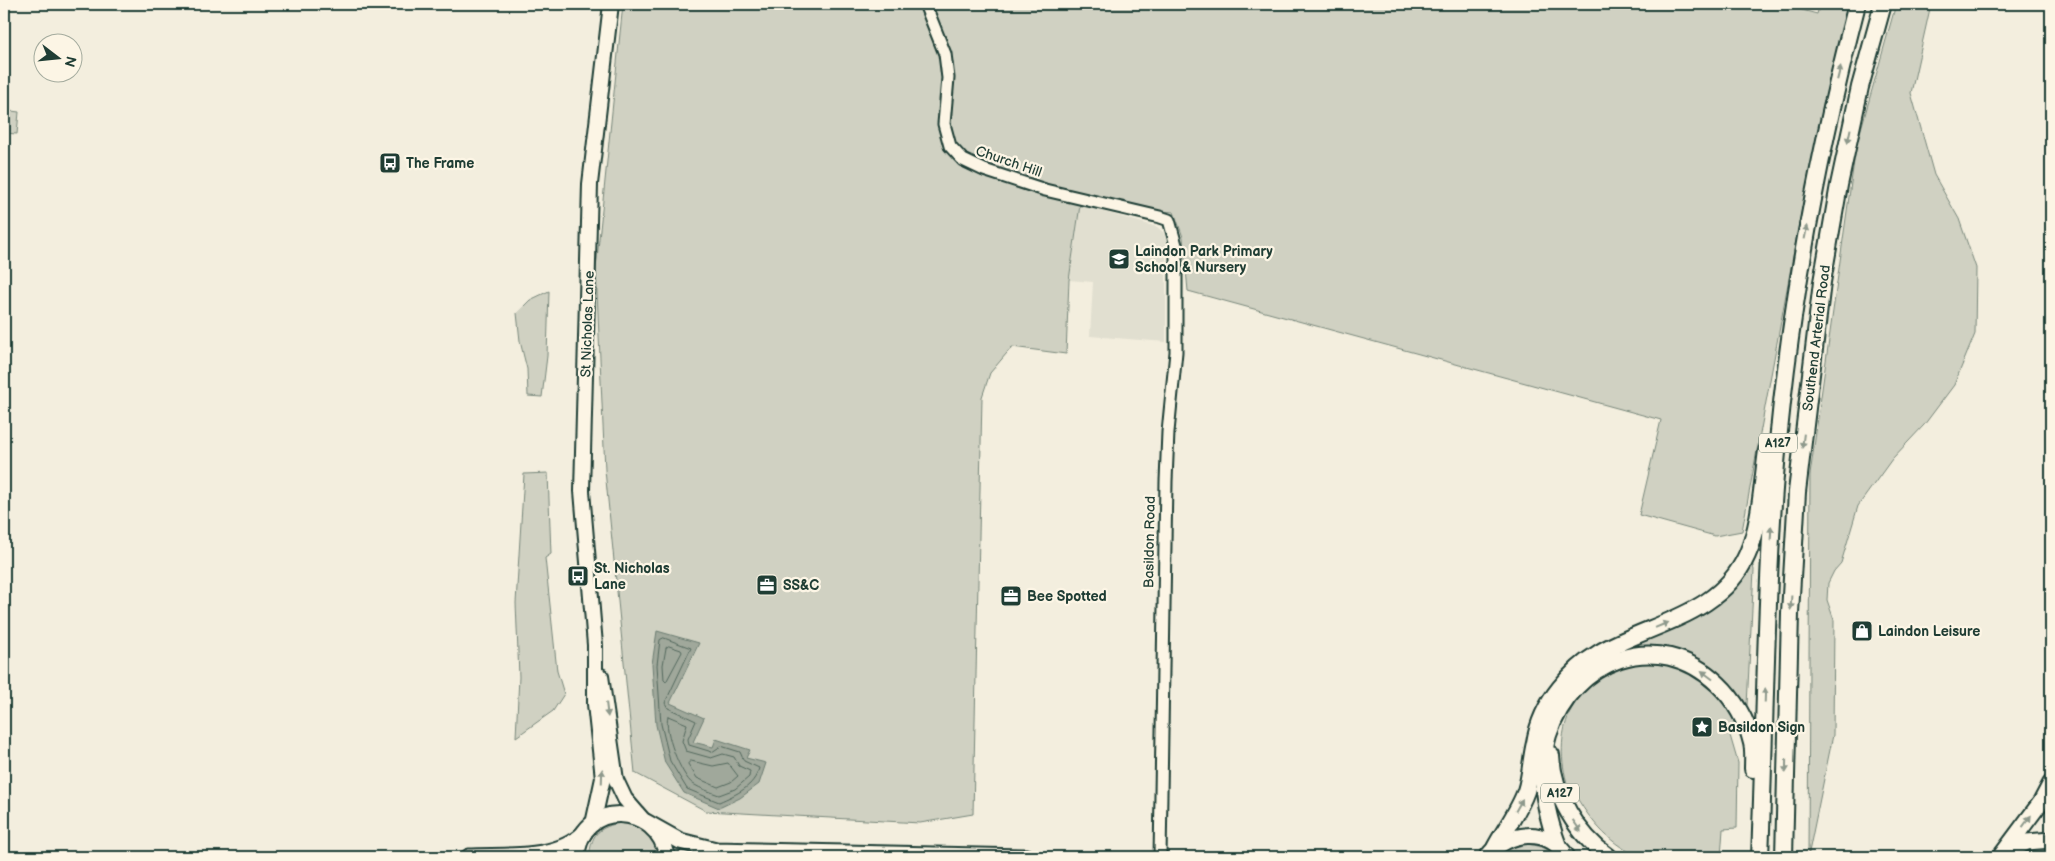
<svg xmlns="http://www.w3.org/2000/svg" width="2055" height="861" font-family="'Balsamiq Sans',sans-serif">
	<rect width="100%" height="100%" fill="#f3eede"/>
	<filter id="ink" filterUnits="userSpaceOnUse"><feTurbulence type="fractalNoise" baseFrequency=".02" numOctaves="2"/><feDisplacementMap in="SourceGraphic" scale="10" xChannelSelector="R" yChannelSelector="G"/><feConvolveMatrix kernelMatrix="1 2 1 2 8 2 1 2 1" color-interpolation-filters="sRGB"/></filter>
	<g filter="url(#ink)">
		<!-- built -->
		<path fill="#e1dfd0" d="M1080 205 1157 227 1164 233 1166 239V342L1090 336 1093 282 1069 280Z"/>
		<!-- green -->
		<g fill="#d0d1c2" stroke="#78877b">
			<path d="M623 4H1780L1817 14 1820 4H1851L1805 192 1742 531 1715 536 1639 515 1661 420 1188 291 1183 237 1174 212 1080 205 1069 280 1066 354 1012 347 990 373 982 397 973 814 920 823 706 811 635 773 605 470 596 269Z"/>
			<path d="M1896 4H1931L1911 93 1934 175 1959 219 1976 268 1975 334 1954 385 1924 425 1892 459 1858 506 1841 563 1834 571 1828 583 1827 600 1834 620 1833 735 1808 857 1810 475 1856 147Z"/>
			<path d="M4 110 19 112 17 134 4 133Z"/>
			<path d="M549 291 547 356 542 397 528 396 527 369 520 341 517 313 530 300Z"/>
			<path d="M548 473 551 554 545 558 557 671 564 694 553 711 516 737 519 677 516 603 524 474Z"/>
			<path d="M1752 562 1754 570 1747 705 1743 709 1713 673 1612 652 1675 627Z"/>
			<path d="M1645 661 1681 666 1714 686 1736 717 1729 732 1738 763 1737 828 1723 829 1721 857H1640C1611 845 1593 824 1577 798L1573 800C1552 750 1560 696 1612 670 1622 665 1634 663 1645 661Z"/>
			<path d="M618 823C623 824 632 823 637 825 650 830 657 845 659 857H589C592 835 596 829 618 823Z"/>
			<path d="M1519 844C1534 844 1546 846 1557 857H1496L1507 848Z"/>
			<path d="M2048 847H2051V857H2016L2028 850Z"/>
		</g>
		<!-- water -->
		<path fill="#a0a89b" stroke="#6c7d72" d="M657 631 699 643 670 703 704 718 693 742 713 747 716 739 750 750 746 758 766 763 759 784 740 798 719 808 684 793 665 763 656 725 652 664Z"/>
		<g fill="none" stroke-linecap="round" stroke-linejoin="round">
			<!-- shore -->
			<g stroke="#53685d" stroke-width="1">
				<path d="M664 638 691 648 665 703 668 708 696 721 688 739 689 745 712 752 721 746 740 752 744 761 759 768C754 787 737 794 719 802L687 789 670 761 661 724 657 665 660 640Z"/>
				<path d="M669 646 681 650 682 652 666 682 664 680 663 665 666 648Z"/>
				<path d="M668 716 687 724 682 741 686 751 711 758 723 754 734 757 739 766 750 771 749 777 735 789 719 795C711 792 701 789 693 784 681 776 663 730 668 716Z"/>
				<path d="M691 761 713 766 728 763 738 776 731 782 718 787 697 778 688 764Z"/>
			</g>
			<!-- tertiary casing -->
			<g stroke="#1f3d34" stroke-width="15">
				<path id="tertiary" d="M925 4 945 54 948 78 944 124 950 146 963 160 984 170 1045 190 1160 217 1169 220 1176 245V352L1168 432 1166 481 1160 857"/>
			</g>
			<!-- secondary casing -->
			<g stroke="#1f3d34" stroke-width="18">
				<g id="secondary">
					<path d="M601 676 616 780 625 799 644 821"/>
					<path d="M593 824 603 778 595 704V645L582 491 590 184 611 4"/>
				</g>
			</g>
			<!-- primary casing -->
			<g stroke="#1f3d34" stroke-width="19">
				<g id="primary">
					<path d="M646 822 680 841 716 850 1026 857"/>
					<path d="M2006 853 2027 842 2051 840"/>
					<path d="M469 857C505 855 557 861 584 833"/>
					<path d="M577 857C579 799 659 802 667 857"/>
					<path d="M1487 857C1507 831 1548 826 1567 857"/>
					<path d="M2000 857 2041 802 2051 783"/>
				</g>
			</g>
			<!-- trunk casing -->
			<g stroke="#1f3d34" stroke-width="20">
				<g id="trunk">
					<path d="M1551 755C1553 794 1577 835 1609 857"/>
					<path d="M1558 846C1545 811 1537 772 1548 735 1573 659 1657 626 1718 684 1734 699 1747 721 1752 743 1754 751 1753 761 1753 769"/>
					<path d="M1495 848C1505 829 1519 811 1526 791 1531 775 1531 759 1535 743 1538 723 1548 703 1560 688 1571 674 1584 662 1599 653 1650 623 1720 616 1747 555 1761 524 1762 485 1767 451"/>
					<path d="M1760 857C1765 735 1765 612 1774 489 1786 325 1816 163 1857 4"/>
					<path d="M1784 857 1790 613 1797 492 1822 282 1839 185 1860 87 1883 4"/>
				</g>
			</g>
			<!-- tertiary -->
			<use href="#tertiary" stroke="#fcf5e5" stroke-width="11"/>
			<!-- secondary -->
			<use href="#secondary" stroke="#fcf5e5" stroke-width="14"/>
			<!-- primary -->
			<use href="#primary" stroke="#fcf5e5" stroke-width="15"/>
			<!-- trunk -->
			<use href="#trunk" stroke="#fcf5e5" stroke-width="16"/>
		</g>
		<!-- one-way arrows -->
		<defs><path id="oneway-solid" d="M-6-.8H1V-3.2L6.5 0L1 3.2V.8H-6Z" transform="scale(1.25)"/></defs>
		<g fill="#8e998c">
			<use href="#oneway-solid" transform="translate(1839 73) rotate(-76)"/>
			<use href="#oneway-solid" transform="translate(1849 136) rotate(102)"/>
			<use href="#oneway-solid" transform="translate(1806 232) rotate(-79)"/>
			<use href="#oneway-solid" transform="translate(1803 441) rotate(97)"/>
			<use href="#oneway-solid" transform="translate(1771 533) rotate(-87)"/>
			<use href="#oneway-solid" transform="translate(1791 603) rotate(93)"/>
			<use href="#oneway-solid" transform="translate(1662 625) rotate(-22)"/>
			<use href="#oneway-solid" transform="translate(1707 675) rotate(-143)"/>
			<use href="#oneway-solid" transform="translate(1765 695) rotate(-88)"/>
			<use href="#oneway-solid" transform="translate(607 710) rotate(83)"/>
			<use href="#oneway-solid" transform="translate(1786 766) rotate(91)"/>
			<use href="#oneway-solid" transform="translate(602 776) rotate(-88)"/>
			<use href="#oneway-solid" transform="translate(1519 805) rotate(-61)"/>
			<use href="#oneway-solid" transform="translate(2027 821) rotate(-54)"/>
			<use href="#oneway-solid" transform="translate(1577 826) rotate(55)"/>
		</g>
	</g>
	<!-- icons -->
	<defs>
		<g id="bus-square" transform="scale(1.125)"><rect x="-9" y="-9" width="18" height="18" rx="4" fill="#1f3d34" stroke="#fcf5e5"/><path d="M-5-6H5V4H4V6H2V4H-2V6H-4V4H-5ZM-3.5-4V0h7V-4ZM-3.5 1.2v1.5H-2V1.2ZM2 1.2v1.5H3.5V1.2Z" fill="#fff"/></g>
		<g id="school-square" transform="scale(1.125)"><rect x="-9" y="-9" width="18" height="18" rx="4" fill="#1f3d34" stroke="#fcf5e5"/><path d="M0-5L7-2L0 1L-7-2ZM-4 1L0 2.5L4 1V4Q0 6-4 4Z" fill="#fff"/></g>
		<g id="office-square" transform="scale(1.125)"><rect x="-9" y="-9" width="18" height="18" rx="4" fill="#1f3d34" stroke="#fcf5e5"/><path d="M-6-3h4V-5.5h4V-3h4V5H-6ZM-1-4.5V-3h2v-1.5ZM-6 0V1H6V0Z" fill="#fff"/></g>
		<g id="shop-square" transform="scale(1.125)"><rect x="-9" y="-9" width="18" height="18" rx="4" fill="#1f3d34" stroke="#fcf5e5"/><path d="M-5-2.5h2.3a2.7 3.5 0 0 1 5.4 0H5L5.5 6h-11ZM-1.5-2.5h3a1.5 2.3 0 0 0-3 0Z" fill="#fff"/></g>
		<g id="sight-square" transform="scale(1.125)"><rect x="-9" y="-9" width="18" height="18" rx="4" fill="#1f3d34" stroke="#fcf5e5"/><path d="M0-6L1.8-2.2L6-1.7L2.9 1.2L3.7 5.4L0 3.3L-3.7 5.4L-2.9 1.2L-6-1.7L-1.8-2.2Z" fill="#fff"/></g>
	</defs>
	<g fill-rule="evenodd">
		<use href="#bus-square" x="390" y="163"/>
		<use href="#school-square" x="1119" y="259"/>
		<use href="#bus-square" x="578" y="576"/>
		<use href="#office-square" x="767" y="585"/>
		<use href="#office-square" x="1011" y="596"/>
		<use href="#shop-square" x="1862" y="631"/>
		<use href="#sight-square" x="1702" y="727"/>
	</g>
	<g text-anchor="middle" stroke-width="4.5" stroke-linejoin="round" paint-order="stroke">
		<!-- shield labels -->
		<g fill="#fcf5e5" stroke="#617469" stroke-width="1">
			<rect x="1759" y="433.5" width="38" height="19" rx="4"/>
			<rect x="1541" y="783.5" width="38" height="19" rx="4"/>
		</g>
		<g font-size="12" font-weight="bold" fill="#1f3d34">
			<text x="1778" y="447">A127</text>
			<text x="1560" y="797">A127</text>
		</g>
		<!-- street labels -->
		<g font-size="14" fill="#1f3d34" stroke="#fcf5e5">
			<text transform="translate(1009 161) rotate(19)" y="5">Church Hill</text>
			<text transform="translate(587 324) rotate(-88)" y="5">St Nicholas Lane</text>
			<text transform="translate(1816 338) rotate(-83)" y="5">Southend Arterial Road</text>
			<text transform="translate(1149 542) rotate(-89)" y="5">Basildon Road</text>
		</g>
		<!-- poi labels -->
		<g font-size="14" font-weight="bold" fill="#1f3d34" stroke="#fcf5e5" text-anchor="start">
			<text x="406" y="168">The Frame</text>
			<text x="1135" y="256">Laindon Park Primary<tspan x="1135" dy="16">School &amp; Nursery</tspan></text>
			<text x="594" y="573">St. Nicholas<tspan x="594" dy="16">Lane</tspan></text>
			<text x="783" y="590">SS&amp;C</text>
			<text x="1027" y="601">Bee Spotted</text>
			<text x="1878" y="636">Laindon Leisure</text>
			<text x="1718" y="732">Basildon Sign</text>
		</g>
	</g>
	<!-- margin -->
	<rect width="2055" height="861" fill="none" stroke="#fcf5e5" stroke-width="20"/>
	<rect x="10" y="10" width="2035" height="841" fill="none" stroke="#1f3d34" stroke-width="2" filter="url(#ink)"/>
	<!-- north arrow -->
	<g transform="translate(58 58) rotate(106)"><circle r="24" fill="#fcf5e5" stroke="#a4ab9e"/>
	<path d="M0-4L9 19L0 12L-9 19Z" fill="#1f3d34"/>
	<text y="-8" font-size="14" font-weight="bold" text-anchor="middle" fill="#1f3d34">N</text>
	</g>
</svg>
